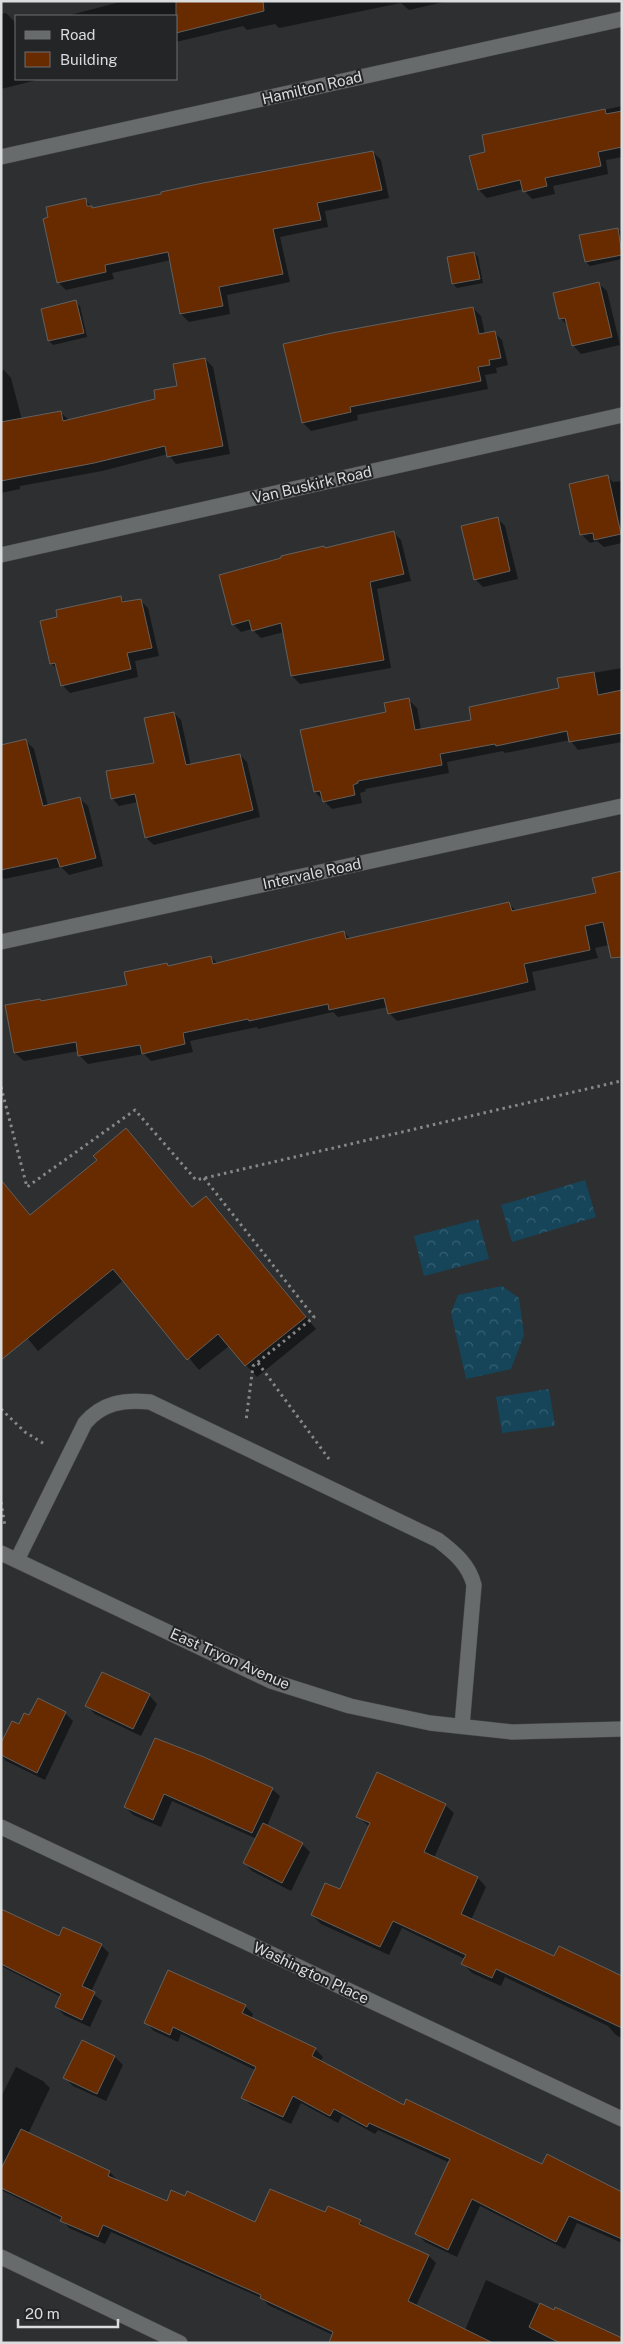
<svg xmlns="http://www.w3.org/2000/svg" width="623" height="2344" font-family="'Public Sans',sans-serif">
	<defs>
		<pattern id="forest-crowns" width="20" height="18" patternUnits="userSpaceOnUse" patternTransform="scale(1.25)"><rect width="20" height="18" fill="#16455a"/><path d="M2 6a3 3 0 1 1 6 0M12 15a3 3 0 1 1 6 0" fill="none" stroke="#375f71"/></pattern>
	</defs>
	<rect width="100%" height="100%" fill="#2d2f31"/>
	<!-- forest -->
	<g fill="url(#forest-crowns)">
		<path d="M585 1180 596 1217 512 1242 501 1205Z"/>
		<path d="M478 1219 489 1259 424 1276 414 1236Z"/>
		<path d="M502 1286 519 1298 524 1335 511 1369 466 1379 451 1313 458 1295Z"/>
		<path d="M549 1389 555 1426 502 1433 496 1397Z"/>
	</g>
	<!-- shadow -->
	<g fill="#0007">
		<path d="M124 1H448L409 10 401 3 279 28 275 24 247 30 243 26 176 42V16H66Z"/>
		<path d="M6 13 14 21 16 29V79H41L1 89V14Z"/>
		<path d="M622 106V157L606 160 608 174 553 186 555 194 532 199 523 189 487 198 479 190 487 153 483 136Z"/>
		<path d="M373 152 381 160 389 198 325 211 328 227 280 237 290 282 227 295 230 314 189 322 181 314 171 260 112 273 114 279 66 290 58 282 85 200 93 208Z"/>
		<path d="M618 229 622 233V259L590 266 586 262Z"/>
		<path d="M474 253 478 257 483 283 457 288 453 284Z"/>
		<path d="M598 283 607 291 620 345 581 354 573 345 568 326 561 319Z"/>
		<path d="M76 302 80 306 87 337 53 345 49 341 43 310Z"/>
		<path d="M473 308 481 316 485 334 494 332 502 340 508 365 496 368 497 373 485 375 488 389 357 415 358 420 311 431 303 423 285 345Z"/>
		<path d="M205 359 213 367 230 454 176 464 168 454 102 471 20 486V489L1 493V371L4 370 11 378 22 420 61 413 69 420 157 400 179 387Z"/>
		<path d="M607 476 613 482 622 481V543L604 547 597 541 590 543 582 535Z"/>
		<path d="M497 518 505 526 518 579 483 587 475 579Z"/>
		<path d="M393 532 401 540 411 581 377 589 391 668 300 684 292 676 284 632 261 638 252 629 241 632 233 624 326 549Z"/>
		<path d="M121 598 126 603 140 600 148 608 159 656 135 661 138 677 70 693 62 685 59 671 51 663 59 618Z"/>
		<path d="M622 668V742L578 750 570 740 505 753 503 751 447 762 449 773 365 789 366 791 360 793 362 803 332 809 315 792 387 713 409 700 417 708 421 730 473 721 561 689 559 679Z"/>
		<path d="M174 713 181 720 191 766 240 755 247 762 260 817 154 845 146 838 138 802 119 806 112 798 155 764Z"/>
		<path d="M26 741 34 749 48 806 79 798 88 806 103 866 69 875 61 867 4 879 1 876V747Z"/>
		<path d="M597 894 622 942 595 948 598 958 532 972 536 990 397 1021 389 1013 388 1007 338 1017 333 1012 258 1029 257 1027 190 1041 193 1052 151 1061 144 1054 88 1064 80 1056 79 1051 24 1061 15 1053 7 1006 42 1002 128 986 167 964 169 967 211 957 218 964 344 932 351 940 509 904 517 912Z"/>
		<path d="M126 1130 193 1208 206 1197 217 1209 316 1329 257 1377 229 1346 199 1370 124 1280 38 1351 1 1306V1180L31 1216 98 1160Z"/>
		<path d="M149 1695 157 1704 141 1736 95 1714 87 1706Z"/>
		<path d="M65 1713 73 1721 45 1780 6 1761 1 1756V1746L30 1717Z"/>
		<path d="M204 1758 272 1789 280 1796 267 1826 302 1844 310 1852 291 1891 252 1871 244 1863 257 1839 172 1801 161 1827 133 1815 125 1807Z"/>
		<path d="M445 1805 454 1813 434 1858 478 1878 486 1887 471 1920 555 1958 622 1977V2038L616 2035 608 2026 505 1977 501 1986 472 1973 463 1964 465 1959 402 1928 389 1955 321 1924 312 1915 340 1891 370 1827 358 1817Z"/>
		<path d="M1 1911 60 1938 101 1945 109 1953 91 1992 102 2001 90 2027 64 2015 56 2007 61 1997 1 1966Z"/>
		<path d="M245 2006 253 2014 251 2019 315 2049 323 2057 320 2062 404 2106 542 2165 622 2194V2243L577 2223 565 2249 480 2206 457 2257 425 2242 417 2234 450 2163 378 2130 375 2134 342 2116 338 2123 301 2103 291 2124 251 2105 243 2098 255 2070 181 2034 178 2042 154 2031 146 2023Z"/>
		<path d="M82 2042 115 2057 123 2065 106 2101 73 2086 65 2078Z"/>
		<path d="M16 2067 43 2081 50 2088 28 2134 110 2172 117 2180 167 2203 256 2224 326 2214 360 2222 367 2228 429 2256 436 2263 416 2306 465 2330 486 2280 622 2343H333V2335L268 2305 262 2298 111 2232 105 2244 69 2228 62 2220 1 2190V2097Z"/>
	</g>
	<!-- building -->
	<g fill="#682b00" stroke="#63605e">
		<path d="M176 1H263L264 11 176 33Z"/>
		<path d="M605 109 606 114 622 111V147L598 152 601 166 545 178 547 186 523 192 520 180 478 190 469 156 485 152 482 135Z"/>
		<path d="M373 151 382 190 317 203 321 220 273 229 283 274 219 287 223 306 180 314 168 252 105 265 106 272 57 283 43 219 48 217 46 207 86 198 87 206H92V208L161 194V192L203 183Z"/>
		<path d="M618 228 622 255 585 262 579 235Z"/>
		<path d="M474 252 480 279 452 284 447 257Z"/>
		<path d="M599 282 612 337 572 346 565 318 559 319 553 293Z"/>
		<path d="M76 300 84 333 48 341 41 309Z"/>
		<path d="M473 307 479 334 495 331 501 358 489 360 490 365 478 367 481 381 350 407 351 412 302 423 283 344 332 333Z"/>
		<path d="M205 358 223 446 167 457 165 446 94 463 1 481V422L61 411 63 421 155 399 154 390 177 386 173 364Z"/>
		<path d="M608 475 621 534 594 540 593 533 580 535 569 484Z"/>
		<path d="M498 517 510 571 474 580 461 526Z"/>
		<path d="M394 531 404 574 370 582 384 660 291 676 281 623 252 631 249 620 232 625 219 575 281 558V556L324 546 325 548Z"/>
		<path d="M121 596 122 602 141 599 152 648 127 653 131 669 61 686 55 663 50 664 40 621 57 617 56 610Z"/>
		<path d="M594 672 598 695 622 690V733L569 742 567 731 496 746 495 744 440 754 442 765 358 781V783L353 785 355 795 323 802 320 791 314 792 300 730 386 712 384 703 409 698 415 730 471 720 469 707 559 688 557 678Z"/>
		<path d="M174 712 186 765 240 754 253 810 145 838 135 794 111 799 106 771 154 763 144 718Z"/>
		<path d="M26 739 43 806 80 797 96 858 60 867 57 858 1 870V745Z"/>
		<path d="M622 871V957L611 958 603 922 585 926 590 950 524 964 528 982 478 994 388 1014 384 998 329 1010 328 1004 249 1021 248 1019 183 1033 185 1044 142 1054 140 1045 78 1056 76 1042 14 1053 5 1005 40 999 41 1001 127 985 124 972 167 963 168 966 211 956 213 964 344 931 346 939 509 902 512 911 596 893 592 878Z"/>
		<path d="M126 1128 192 1207 206 1196 306 1317 245 1366 218 1334 187 1360 113 1269 1 1360V1180L30 1215 97 1160 93 1156Z"/>
		<path d="M102 1672 150 1694 133 1729 85 1706Z"/>
		<path d="M38 1698 66 1712 37 1773 1 1755V1743L12 1721 19 1724 24 1713 29 1715Z"/>
		<path d="M155 1738 204 1757 273 1788 252 1833 164 1794 153 1820 124 1807Z"/>
		<path d="M377 1772 446 1804 424 1852 478 1877 461 1914 554 1956 559 1946 622 1976V2028L496 1969 492 1978 461 1964 466 1955 393 1921 380 1947 311 1915 325 1883 340 1889 370 1823 356 1817Z"/>
		<path d="M263 1823 303 1843 282 1883 243 1863Z"/>
		<path d="M1 1909 59 1936 63 1927 102 1944 82 1986 95 1992 82 2020 55 2007 61 1994 1 1964Z"/>
		<path d="M168 1970 246 2005 242 2013 316 2048 312 2056 404 2105 406 2099 542 2164 547 2154 622 2192V2239L569 2216 556 2242 472 2199 448 2250 415 2234 450 2159 369 2123 367 2127 334 2109 330 2116 293 2096 283 2117 241 2098 256 2067 173 2027 170 2035 144 2023Z"/>
		<path d="M82 2040 115 2056 97 2094 63 2078Z"/>
		<path d="M21 2129 110 2171 108 2176 167 2201 171 2190 185 2196 187 2191 255 2222 270 2189 325 2212 328 2206 361 2220 359 2224 429 2255 408 2301 493 2343H329L333 2332 260 2298 261 2295 103 2225 98 2237 60 2221 62 2217 1 2188V2169Z"/>
		<path d="M540 2303 554 2310 555 2307 622 2338V2343H560L542 2334 529 2327Z"/>
	</g>
	<g fill="none" stroke-linecap="round" stroke-linejoin="round">
		<!-- minor casing -->
		<g stroke="#484a4c" stroke-width="16">
			<g id="minor">
				<path d="M1 157 622 19"/>
				<path d="M1 555 622 415"/>
				<path d="M1 942 622 806"/>
				<path d="M1 1553 271 1681 350 1706 430 1723 512 1732 622 1729"/>
				<path d="M17 1560 85 1423C102 1403 124 1399 150 1402L438 1540C455 1553 469 1565 474 1585L462 1726"/>
				<path d="M1 1827 622 2119"/>
				<path d="M1 2257 180 2343"/>
			</g>
		</g>
		<!-- path -->
		<g stroke="#868889" stroke-width="3" stroke-dasharray="2.5 4" stroke-linecap="butt">
			<path d="M1 1087 27 1187 135 1110 196 1180 621 1081"/>
			<path d="M204 1178 314 1317 253 1366 246 1421"/>
			<path d="M258 1363 329 1459"/>
			<path d="M1 1409 25 1432 46 1445"/>
			<path d="M1 1502 5 1526"/>
		</g>
		<!-- minor -->
		<use href="#minor" stroke="#686b6c" stroke-width="15"/>
	</g>
	<g text-anchor="middle" stroke-width="4" stroke-linejoin="round" paint-order="stroke">
		<!-- street labels -->
		<g font-size="15" fill="#dadcdd" stroke="#232527">
			<text transform="translate(312 88) rotate(-13)" y="5">Hamilton Road</text>
			<text transform="translate(312 485) rotate(-13)" y="5">Van Buskirk Road</text>
			<text transform="translate(312 874) rotate(-12)" y="5">Intervale Road</text>
			<text transform="translate(230 1659) rotate(24)" y="5">East Tryon Avenue</text>
			<text transform="translate(311 1973) rotate(25)" y="5">Washington Place</text>
		</g>
	</g>
	<!-- border -->
	<rect width="623" height="2344" fill="none" stroke="#dadcdd" stroke-width="5"/>
	<!-- legend -->
	<rect x="15" y="15" width="162" height="65" fill="#232527" stroke="#6c6e70"/>
	<rect x="25" y="31" width="25" height="8" fill="#686b6c" stroke="#6c6e70"/>
	<text x="60" y="40" font-size="15" fill="#dadcdd">Road</text>
	<rect x="25" y="52" width="25" height="15" fill="#682b00" stroke="#6c6e70"/>
	<text x="60" y="65" font-size="15" fill="#dadcdd">Building</text>
	<!-- scale -->
	<path d="M18 2319v8h100v-8" fill="none" stroke="#dadcdd" stroke-width="2.5"/>
	<text x="25" y="2319" font-size="15" fill="#dadcdd" stroke="#232527" stroke-width="4" paint-order="stroke">20 m</text>
</svg>
